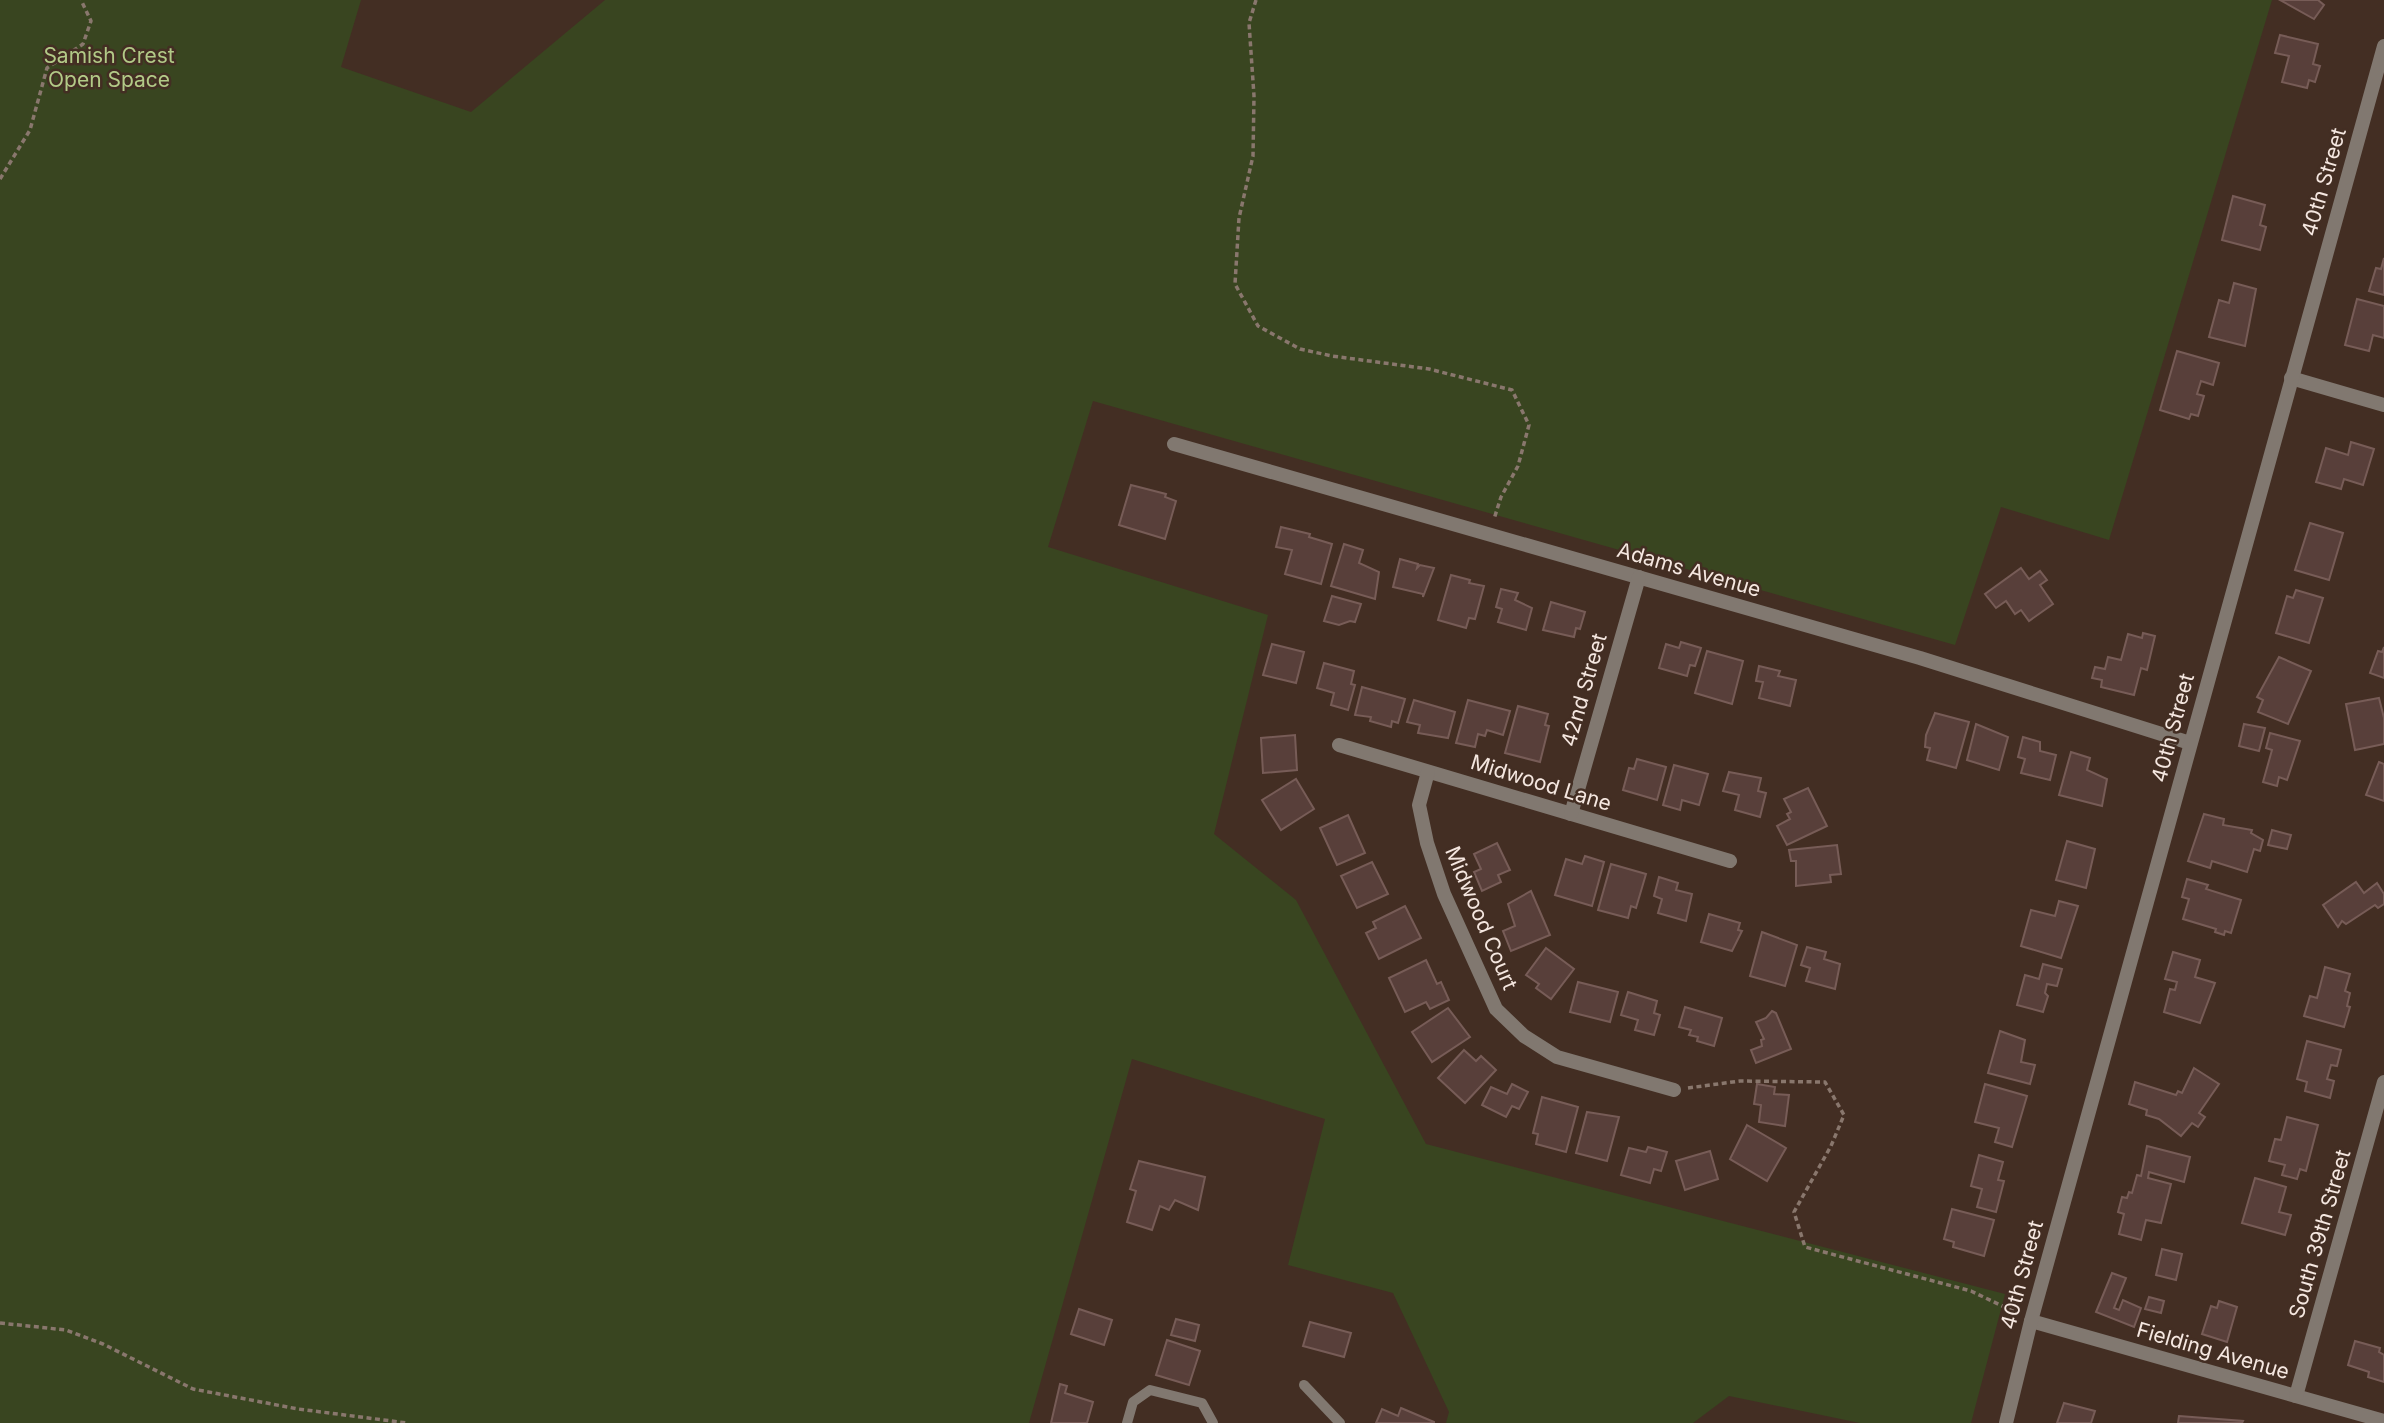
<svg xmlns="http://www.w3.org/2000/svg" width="2384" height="1423" font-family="Inter,sans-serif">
	<rect width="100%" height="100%" fill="#432e23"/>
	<!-- green -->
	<path fill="#394520" d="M0 0H361L341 67 471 112 605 0H2272L2109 540 2001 507 1955 645 1093 401 1048 547 1268 615 1214 834 1296 900 1426 1144 2005 1294 1971 1423H1860L1729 1396 1693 1423H1446L1449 1412 1393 1293 1288 1265 1325 1119 1132 1059 1029 1423H0Z"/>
	<!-- building -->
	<g fill="#583f3a" stroke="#775c57" stroke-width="2">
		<path d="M2280 0H2318L2324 5 2314 19Z"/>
		<path d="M2280 35 2318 44 2313 64 2320 66 2315 82 2309 80 2307 88 2282 82 2289 56 2275 53Z"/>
		<path d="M2233 196 2265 205 2260 225 2266 227 2260 250 2222 240Z"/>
		<path d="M2384 258V295L2369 291 2376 268 2381 269Z"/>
		<path d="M2234 283 2256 289 2245 346 2209 337 2219 300 2229 303Z"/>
		<path d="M2357 299 2384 306V338L2373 335 2369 351 2345 345Z"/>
		<path d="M2177 351 2219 363 2213 385 2201 381 2197 394 2204 396 2198 416 2191 414 2189 419 2160 410Z"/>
		<path d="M2351 442 2374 449 2363 485 2344 479 2341 489 2316 482 2326 448 2348 455Z"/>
		<path d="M1131 485 1166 494 1165 497 1176 501 1165 539 1119 525Z"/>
		<path d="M2310 523 2343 533 2329 580 2295 570Z"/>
		<path d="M1281 527 1310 534 1309 537 1332 544 1321 584 1285 574 1292 550 1276 547Z"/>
		<path d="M1344 544 1363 550 1359 563 1379 572 1375 599 1331 586Z"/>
		<path d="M1400 559 1418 564 1417 568 1420 565 1434 568 1423 597V594L1393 587Z"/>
		<path d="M2021 568 2029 579 2040 571 2047 580 2040 585 2053 604 2029 621 2021 610 2015 614 2006 601 1996 608 1985 594Z"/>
		<path d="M1451 575 1470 580 1469 583 1484 586 1475 619 1469 618 1466 628 1438 620Z"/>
		<path d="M1501 589 1518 593 1515 600 1532 608 1526 630 1498 622 1502 609 1496 607Z"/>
		<path d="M2296 590 2323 598 2309 643 2276 633 2287 596 2293 598Z"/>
		<path d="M1332 596 1361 604 1355 622 1350 621 1339 625 1324 621Z"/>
		<path d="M1551 602 1585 612 1580 629 1576 628 1574 637 1543 630Z"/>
		<path d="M2143 633 2155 636 2147 670 2141 668 2134 695 2101 687 2102 680 2092 678 2095 667 2105 669 2108 657 2121 660 2128 634 2142 638Z"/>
		<path d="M1681 642 1701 648 1695 666 1690 665 1687 676 1659 668 1666 644 1679 648Z"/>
		<path d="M1272 644 1304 652 1296 683 1263 675Z"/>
		<path d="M2384 647V678L2370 673 2378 651 2382 652Z"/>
		<path d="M1707 651 1743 661 1732 704 1695 693Z"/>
		<path d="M2279 657 2311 671 2288 724 2258 712 2263 700 2257 697Z"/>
		<path d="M1324 663 1354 671 1351 684 1355 685 1348 710 1331 705 1334 693 1317 688Z"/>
		<path d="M1759 666 1780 671 1778 676 1796 680 1790 706 1759 698 1763 682 1756 681Z"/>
		<path d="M1362 687 1405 699 1398 723 1392 721 1391 727 1370 721 1371 717 1355 715Z"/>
		<path d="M2379 698 2384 718V744L2355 750 2346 704Z"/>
		<path d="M1414 700 1455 712 1448 738 1418 733 1420 725 1407 722Z"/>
		<path d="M1468 700 1510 711 1503 735 1487 730 1485 736 1478 734 1475 747 1456 743Z"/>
		<path d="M1518 706 1548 714 1545 725 1549 726 1540 762 1505 753Z"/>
		<path d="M1935 713 1969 722 1956 768 1927 760 1930 748 1925 747 1926 735Z"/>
		<path d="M1976 724 2008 737 1999 770 1967 760Z"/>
		<path d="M2244 724 2265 728 2259 751 2239 746Z"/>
		<path d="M2270 733 2300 741 2287 780 2279 777 2277 786 2263 782 2272 750 2266 748Z"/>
		<path d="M1295 735 1297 770 1263 773 1261 738Z"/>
		<path d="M2023 737 2040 742V751L2056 755 2050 780 2021 773 2025 759 2018 757Z"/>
		<path d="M2071 752 2090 758 2087 770 2107 779 2102 806 2059 795Z"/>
		<path d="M1637 759 1666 767 1657 800 1623 790 1629 768 1634 769Z"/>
		<path d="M2379 762 2384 764V801L2366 795Z"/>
		<path d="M1674 765 1708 774 1699 805 1682 800 1680 810 1663 805Z"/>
		<path d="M1729 772 1761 778 1758 791 1766 793 1760 817 1735 810 1739 795 1723 791Z"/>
		<path d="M1296 779 1314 809 1281 830 1262 800Z"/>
		<path d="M1808 788 1827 826 1787 845 1777 826 1790 819 1787 814 1791 812 1784 799Z"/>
		<path d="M2204 814 2224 819 2223 825 2252 830 2251 833 2263 840 2260 851 2254 849 2247 872 2212 861 2210 868 2188 861Z"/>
		<path d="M1348 815 1365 853 1337 865 1320 828Z"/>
		<path d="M2272 830 2291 835 2287 849 2268 845Z"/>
		<path d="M2067 841 2095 849 2086 888 2056 880Z"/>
		<path d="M1497 843 1510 870 1498 875 1501 882 1482 891 1474 872 1481 869 1474 854Z"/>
		<path d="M1837 845 1841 874 1830 875 1831 882 1796 886V861H1791L1789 850Z"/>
		<path d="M1585 856 1604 862 1592 906 1555 895 1566 859 1582 864Z"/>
		<path d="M1372 862 1388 894 1357 908 1341 876Z"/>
		<path d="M1611 864 1646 874 1636 908 1631 906 1628 918 1598 910Z"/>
		<path d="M1659 877 1678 883 1676 890 1692 894 1686 921 1658 913 1662 899 1654 896Z"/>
		<path d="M2187 879 2208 885 2206 889 2241 900 2231 933 2225 931 2224 935 2215 932 2216 929 2183 919 2189 899 2182 897Z"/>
		<path d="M2356 882 2364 893 2377 883 2384 894V904L2378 908 2375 905 2346 924 2342 921 2338 927 2323 905Z"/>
		<path d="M1531 891 1550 935 1511 951 1503 931 1515 926 1508 904Z"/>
		<path d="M2059 901 2078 906 2061 958 2021 946 2031 910 2055 916Z"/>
		<path d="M1405 906 1421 938 1379 959 1366 933 1376 928 1373 922Z"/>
		<path d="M1709 914 1740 923 1738 930 1742 931 1732 951 1701 942Z"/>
		<path d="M1762 932 1797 945 1785 986 1750 976Z"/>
		<path d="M1807 947 1826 952 1824 959 1840 964 1835 989 1806 981 1810 968 1801 965Z"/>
		<path d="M1546 948 1574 969 1551 999 1536 988 1539 984 1526 975Z"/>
		<path d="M2173 952 2200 960 2195 977 2215 983 2200 1023 2164 1012 2170 989 2175 990 2177 982 2165 979Z"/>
		<path d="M1426 960 1437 984 1441 982 1449 1000 1430 1009 1426 1002 1405 1012 1389 978Z"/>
		<path d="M2043 964 2062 969 2057 986 2047 984 2045 993 2048 996 2043 1012 2017 1005 2025 975 2039 979Z"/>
		<path d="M2325 967 2350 974 2345 991 2350 993 2347 1006 2350 1007 2344 1027 2304 1016 2310 996 2317 998Z"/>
		<path d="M1578 982 1618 992 1610 1022 1570 1012Z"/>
		<path d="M1628 992 1657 1001 1654 1013 1660 1015 1654 1035 1635 1030 1638 1020 1621 1015Z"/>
		<path d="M1685 1007 1722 1018 1714 1046 1697 1041 1698 1037 1689 1035 1691 1030 1679 1027Z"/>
		<path d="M1448 1008 1470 1037 1432 1062 1412 1032Z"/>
		<path d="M1772 1011 1776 1013 1791 1049 1756 1063 1751 1050 1762 1046 1761 1040 1764 1039 1756 1022 1766 1018Z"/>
		<path d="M2000 1031 2025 1040 2021 1062 2035 1065 2030 1084 1988 1073Z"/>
		<path d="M2307 1041 2341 1050 2337 1066 2331 1065 2327 1079 2334 1081 2330 1098 2305 1091 2307 1082 2297 1079Z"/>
		<path d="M1464 1050 1476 1061 1481 1056 1496 1070 1465 1103 1438 1078Z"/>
		<path d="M2194 1068 2219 1084 2199 1113 2205 1117 2198 1127 2192 1123 2181 1136 2159 1119 2146 1115 2147 1110 2129 1104 2135 1082 2176 1095 2178 1091 2182 1093Z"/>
		<path d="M1512 1084 1528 1092 1519 1109 1512 1106 1506 1117 1482 1105 1491 1087 1507 1094Z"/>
		<path d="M1757 1084 1775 1087 1774 1094 1789 1095 1785 1126 1759 1122 1761 1105 1754 1104Z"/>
		<path d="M1985 1084 2027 1096 2012 1147 1995 1142 1999 1128 1975 1122Z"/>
		<path d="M1542 1097 1578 1107 1566 1152 1536 1144 1538 1134 1533 1133Z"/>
		<path d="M1587 1112 1619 1117 1607 1161 1576 1153Z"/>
		<path d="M2287 1117 2318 1125 2306 1171 2300 1169 2297 1179 2282 1175 2285 1165 2269 1161 2275 1139 2281 1140Z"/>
		<path d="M1747 1125 1786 1148 1767 1181 1730 1159Z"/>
		<path d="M2147 1146 2190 1157 2184 1182 2149 1172 2148 1178 2171 1184 2161 1223 2146 1220 2141 1240 2119 1234 2124 1214 2118 1212 2122 1197 2127 1198 2129 1192 2132 1193 2137 1175 2141 1176Z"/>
		<path d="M1648 1147 1667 1152 1661 1171 1654 1169 1650 1183 1621 1175 1629 1148 1646 1152Z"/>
		<path d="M1710 1151 1718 1179 1685 1190 1676 1161Z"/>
		<path d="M1979 1155 2003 1162 1998 1180 2004 1181 1996 1212 1977 1207 1982 1189 1971 1186Z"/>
		<path d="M1139 1161 1205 1177 1198 1210 1175 1200 1169 1210 1160 1206 1152 1230 1127 1222 1136 1191 1130 1189Z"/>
		<path d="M2255 1178 2286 1187 2279 1212 2291 1215 2285 1235 2242 1223Z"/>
		<path d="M1952 1209 1994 1220 1984 1256 1953 1247 1954 1242 1944 1239Z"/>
		<path d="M2162 1249 2182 1254 2176 1280 2156 1275Z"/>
		<path d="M2112 1273 2126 1278 2114 1308 2119 1310 2123 1300 2141 1308 2134 1327 2096 1312Z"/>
		<path d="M2149 1297 2164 1301 2161 1313 2145 1309Z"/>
		<path d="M2219 1301 2237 1307 2227 1342 2202 1334 2211 1306 2217 1308Z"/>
		<path d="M1079 1309 1112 1320 1104 1345 1071 1334Z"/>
		<path d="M1176 1319 1199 1325 1195 1341 1171 1335Z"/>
		<path d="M1310 1322 1351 1333 1344 1357 1303 1346Z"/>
		<path d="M1167 1340 1200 1351 1189 1385 1156 1375Z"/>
		<path d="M2355 1341 2380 1348 2379 1352 2384 1355V1382L2368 1377 2369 1372 2348 1365Z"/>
		<path d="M1060 1384 1067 1386 1065 1393 1093 1402 1087 1423H1051Z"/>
		<path d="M2064 1403 2095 1411 2091 1423H2057Z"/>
		<path d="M1401 1408 1434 1422V1423H1376L1382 1409 1398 1416Z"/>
		<path d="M2179 1416 2243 1421 2242 1423H2178Z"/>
	</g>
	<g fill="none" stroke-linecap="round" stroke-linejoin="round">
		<!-- path -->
		<g stroke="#89776d" stroke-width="3.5" stroke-dasharray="5 3.5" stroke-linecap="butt">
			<path d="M1256 0 1249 23 1254 96 1253 156 1239 218 1235 284 1258 326 1300 349 1332 356 1429 369 1512 390 1529 425 1518 466 1501 497 1494 519"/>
			<path d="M0 179 30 130 47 68 83 44 91 21 81 0"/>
			<path d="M1688 1088 1740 1081 1825 1082 1844 1115 1831 1146 1794 1212 1805 1247 1971 1291 2017 1313"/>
			<path d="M0 1323 66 1330 103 1344 193 1389 298 1409 407 1423"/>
		</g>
		<!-- service -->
		<g stroke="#817870" stroke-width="10">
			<path d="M1304 1385 1340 1423"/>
			<path d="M1127 1423 1133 1402 1150 1390 1202 1403 1213 1423"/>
		</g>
		<!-- minor -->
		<g stroke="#817870" stroke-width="14">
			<path d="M2291 378 2384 405"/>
			<path d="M1174 444 1920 658 2190 743"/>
			<path d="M1339 745 1730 861"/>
			<path d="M1428 772 1419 805 1427 843 1444 894 1496 1009 1524 1036 1557 1057 1674 1090"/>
			<path d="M1571 814 1639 577"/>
			<path d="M2031 1321 2384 1421"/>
			<path d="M2296 1396 2384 1082"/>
			<path d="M2006 1423 2031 1321 2384 46"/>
		</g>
	</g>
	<g text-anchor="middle" stroke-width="5" stroke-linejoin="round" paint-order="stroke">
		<!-- park labels -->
		<g font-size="21" fill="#b2ca87" stroke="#432e23">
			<text x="109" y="63">Samish Crest<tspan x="109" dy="24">Open Space</tspan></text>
		</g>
		<!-- street labels -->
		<g font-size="21" fill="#f5e7e0" stroke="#432e23">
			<text transform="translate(2324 182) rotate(-74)" y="7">40th Street</text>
			<text transform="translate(1689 570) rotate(16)" y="7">Adams Avenue</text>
			<text transform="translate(1584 690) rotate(-74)" y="7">42nd Street</text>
			<text transform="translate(2173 728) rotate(-75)" y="7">40th Street</text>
			<text transform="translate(1541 783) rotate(17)" y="7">Midwood Lane</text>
			<text transform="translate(1481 918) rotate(67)" y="7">Midwood Court</text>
			<text transform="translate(2320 1234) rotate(-74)" y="7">South 39th Street</text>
			<text transform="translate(2022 1275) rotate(-75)" y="7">40th Street</text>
			<text transform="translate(2213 1351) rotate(16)" y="7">Fielding Avenue</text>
		</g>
	</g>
</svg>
